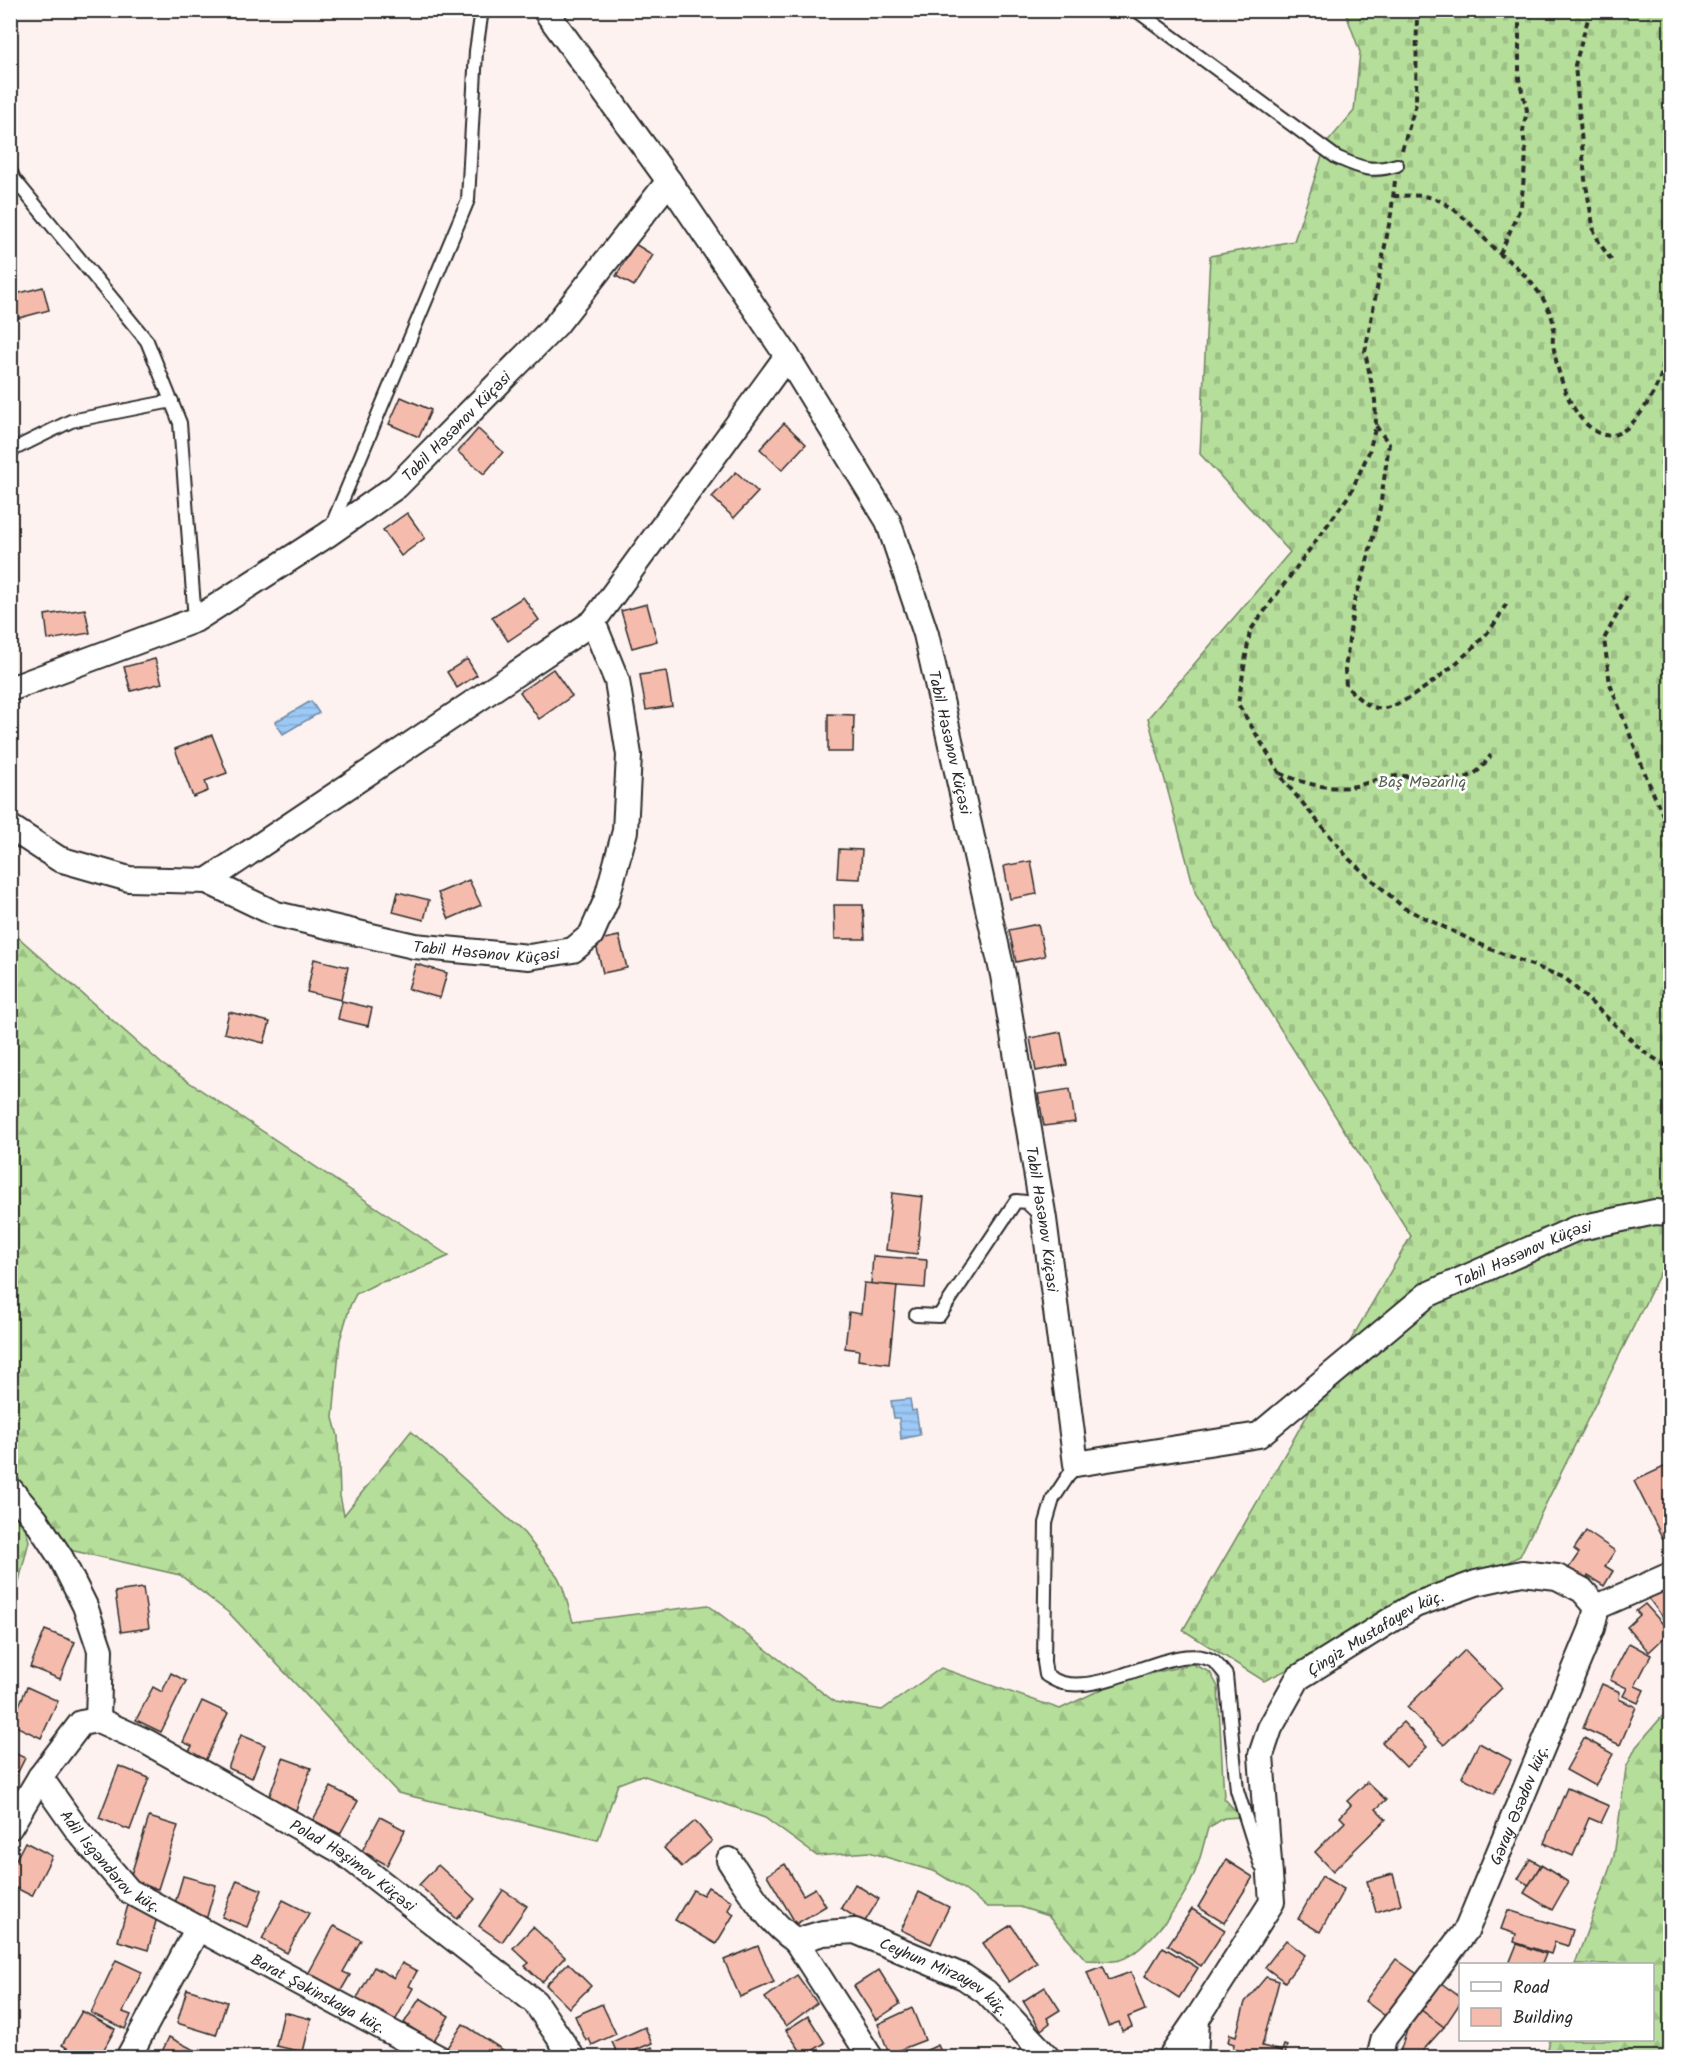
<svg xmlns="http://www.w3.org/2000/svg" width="1681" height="2068" font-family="Kalam,sans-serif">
	<defs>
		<pattern id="forest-firs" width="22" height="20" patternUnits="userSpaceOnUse" patternTransform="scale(1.5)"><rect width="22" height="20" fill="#b5de9a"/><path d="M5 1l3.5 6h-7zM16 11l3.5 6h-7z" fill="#9cbf85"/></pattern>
		<pattern id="cemetery-stones" width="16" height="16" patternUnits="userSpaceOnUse" patternTransform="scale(1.5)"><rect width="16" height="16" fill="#b5de9a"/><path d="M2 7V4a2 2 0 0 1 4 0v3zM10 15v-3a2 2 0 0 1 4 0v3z" fill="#9cbf85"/></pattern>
		<pattern id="water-rules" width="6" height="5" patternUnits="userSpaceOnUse" patternTransform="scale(1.5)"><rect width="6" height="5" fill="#9cc9f6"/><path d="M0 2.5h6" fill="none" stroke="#87add3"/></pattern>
	</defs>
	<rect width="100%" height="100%" fill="#fdf2ef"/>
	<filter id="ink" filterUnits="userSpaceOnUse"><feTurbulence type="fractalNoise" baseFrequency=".0167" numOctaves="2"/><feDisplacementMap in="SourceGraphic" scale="12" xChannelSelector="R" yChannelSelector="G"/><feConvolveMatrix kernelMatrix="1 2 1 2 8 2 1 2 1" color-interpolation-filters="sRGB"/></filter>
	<g filter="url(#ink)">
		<!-- forest -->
		<g fill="url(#forest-firs)" stroke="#708462" stroke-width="1.5">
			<path d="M10 930 162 1064 449 1256 404 1276 378 1283 356 1294 350 1306 340 1340 333 1418 338 1436 340 1496 344 1515 411 1431 524 1533 558 1577 563 1588 573 1622 708 1605 835 1702 882 1710 941 1668 1060 1709 1119 1681 1192 1664 1210 1672 1218 1687 1224 1798 1241 1817 1224 1818 1208 1828C1204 1842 1201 1858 1195 1872 1186 1898 1143 1959 1114 1961 1105 1962 1095 1960 1086 1960L1048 1916 1020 1907H987L962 1888 936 1872 869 1852 817 1856 765 1818 642 1775 618 1784 598 1840 398 1793 229 1613 180 1575 61 1548 24 1487 11 1474Z"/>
			<path d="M11 1503 22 1517 29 1541 11 1613Z"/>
			<path d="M1670 1707V2057H1546L1550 2040H1652V1964H1575L1614 1856 1626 1768 1636 1747Z"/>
		</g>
		<!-- cemetery -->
		<path fill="url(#cemetery-stones)" stroke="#708462" stroke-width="1.5" d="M1345 11H1670V1253L1520 1556 1264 1681 1183 1630 1411 1236 1196 895 1148 718 1290 552 1200 454 1210 256 1294 241 1326 144 1354 111 1360 52Z"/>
		<!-- water -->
		<g fill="url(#water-rules)" stroke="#6f8aa5" stroke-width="1.5">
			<path d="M311 701 319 713 283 734 275 722Z"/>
			<path d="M910 1399 912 1411 916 1410 920 1435 901 1439 899 1418H894L891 1401Z"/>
		</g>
		<!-- building -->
		<g fill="#f5bcad" stroke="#2b2b2b" stroke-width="1.5">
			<path d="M635 244 653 255 634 286 616 276Z"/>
			<path d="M43 287 49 310 19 318 12 295Z"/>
			<path d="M401 397 431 410 419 437 389 424Z"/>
			<path d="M784 423 806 444 782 470 760 449Z"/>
			<path d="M478 429 503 452 484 474 458 452Z"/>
			<path d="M736 472 758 492 734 518 712 497Z"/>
			<path d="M407 513 425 538 401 556 383 530Z"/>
			<path d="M523 597 539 620 508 641 492 617Z"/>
			<path d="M647 604 657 641 632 648 621 611Z"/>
			<path d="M85 609 90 633 48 640 45 615Z"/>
			<path d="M155 659 162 683 131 691 124 667Z"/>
			<path d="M467 659 477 675 457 688 447 672Z"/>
			<path d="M553 669 572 696 539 719 520 692Z"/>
			<path d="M666 671 672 706 646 710 640 675Z"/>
			<path d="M828 714 854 715 853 752H828Z"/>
			<path d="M212 735 227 773 205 781 208 791 193 797 175 749Z"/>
			<path d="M839 849 862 850 860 879 837 878Z"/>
			<path d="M1031 861 1037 894 1010 899 1004 866Z"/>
			<path d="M469 880 481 905 449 919 438 893Z"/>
			<path d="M398 892 429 900 424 920 393 912Z"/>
			<path d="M834 905H863L865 939H835Z"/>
			<path d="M1038 924 1045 956 1016 962 1009 930Z"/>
			<path d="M619 936 627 968 603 973 595 941Z"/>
			<path d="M314 959 348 967 341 1000 307 992Z"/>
			<path d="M416 964 447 973 440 998 408 989Z"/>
			<path d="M342 1001 372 1008 368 1026 338 1019Z"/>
			<path d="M229 1012 270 1022 264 1043 224 1033Z"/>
			<path d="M1061 1032 1067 1065 1036 1071 1030 1038Z"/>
			<path d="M1070 1089 1075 1122 1044 1126 1038 1094Z"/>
			<path d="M892 1193 923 1197 917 1254 886 1250Z"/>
			<path d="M873 1256 927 1260 925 1288 871 1284Z"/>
			<path d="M864 1283 897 1286 889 1364 858 1360 859 1350 845 1348 849 1312 861 1314Z"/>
			<path d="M1666 1466 1670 1475V1540L1665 1543 1634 1481Z"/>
			<path d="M1586 1531 1615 1551 1605 1566 1613 1571 1604 1586 1588 1576 1585 1580 1568 1569 1579 1553 1574 1549Z"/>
			<path d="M1670 1583V1627L1649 1599Z"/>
			<path d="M143 1588 149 1628 121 1632 115 1592Z"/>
			<path d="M1645 1604 1670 1632 1649 1652 1627 1627 1640 1615 1636 1611Z"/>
			<path d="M45 1630 75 1642 60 1679 30 1667Z"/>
			<path d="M1629 1643 1651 1655 1635 1686 1644 1690 1638 1703 1623 1696 1627 1688 1610 1680Z"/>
			<path d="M1465 1650 1502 1688 1444 1745 1407 1707Z"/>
			<path d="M171 1673 186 1681 161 1732 136 1720 153 1687 162 1692Z"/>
			<path d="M1602 1684 1620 1692 1619 1699 1636 1707 1620 1745 1583 1728Z"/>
			<path d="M27 1687 58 1701 41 1738 11 1724Z"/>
			<path d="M202 1701 228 1713 204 1763 187 1755 192 1746 183 1742Z"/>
			<path d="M1403 1722 1427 1747 1406 1767 1382 1742Z"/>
			<path d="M241 1735 265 1745 252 1778 228 1768Z"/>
			<path d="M1584 1738 1613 1754 1595 1786 1566 1770Z"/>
			<path d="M1479 1743 1511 1760 1494 1794 1462 1777Z"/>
			<path d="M10 1751 25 1758 10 1788Z"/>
			<path d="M283 1758 311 1768 296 1810 268 1800Z"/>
			<path d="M119 1766 149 1778 130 1830 99 1818Z"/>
			<path d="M1367 1782 1386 1800 1376 1809 1386 1819 1333 1871 1315 1852 1345 1822 1340 1817 1351 1805 1347 1801Z"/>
			<path d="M331 1787 358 1801 340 1834 313 1820Z"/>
			<path d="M1567 1788 1609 1806 1601 1823 1589 1818 1573 1856 1544 1843Z"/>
			<path d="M149 1817 178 1826 158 1889 129 1881Z"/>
			<path d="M380 1817 405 1830 387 1865 362 1851Z"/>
			<path d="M695 1821 712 1841 682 1867 664 1848Z"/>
			<path d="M25 1842 52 1856 32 1896 10 1885V1871Z"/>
			<path d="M1530 1859 1541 1865 1529 1885 1518 1879Z"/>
			<path d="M1226 1860 1253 1877 1224 1923 1198 1907Z"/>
			<path d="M785 1864 803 1895 815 1888 826 1906 796 1924 767 1875Z"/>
			<path d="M438 1865 475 1899 457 1919 419 1885Z"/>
			<path d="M1541 1865 1568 1882 1552 1910 1524 1893Z"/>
			<path d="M1393 1874 1401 1904 1376 1912 1367 1881Z"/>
			<path d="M183 1876 216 1885 206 1920 173 1910Z"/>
			<path d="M1322 1876 1344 1889 1320 1932 1298 1919Z"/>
			<path d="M237 1880 262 1890 247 1927 222 1917Z"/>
			<path d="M855 1884 879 1899 864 1923 841 1908Z"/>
			<path d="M708 1887 732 1901 728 1910 734 1914 716 1944 675 1920 693 1890 703 1895Z"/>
			<path d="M503 1890 527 1906 502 1942 479 1926Z"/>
			<path d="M919 1892 949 1907 931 1944 901 1930Z"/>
			<path d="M283 1900 309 1913 287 1953 262 1939Z"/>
			<path d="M128 1905 158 1914 148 1950 118 1941Z"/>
			<path d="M1192 1909 1225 1930 1201 1966 1168 1945Z"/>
			<path d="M1508 1910 1573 1930 1568 1946 1555 1942 1551 1954 1514 1942 1516 1934 1501 1929Z"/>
			<path d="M1011 1925 1037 1963 1009 1982 983 1943Z"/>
			<path d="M334 1926 361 1940 343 1972 350 1975 339 1994 307 1976Z"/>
			<path d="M533 1927 565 1957 542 1982 525 1966 529 1963 513 1948Z"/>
			<path d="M1286 1940 1305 1955 1285 1982 1265 1967Z"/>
			<path d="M1517 1944 1546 1954 1542 1964H1509Z"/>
			<path d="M758 1946 774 1982 740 1997 724 1960Z"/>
			<path d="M1163 1947 1198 1968 1179 1998 1145 1976Z"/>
			<path d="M1396 1959 1420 1976 1388 2018 1365 2001Z"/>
			<path d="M116 1960 142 1972 123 2012 131 2015 125 2029 91 2013Z"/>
			<path d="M402 1963 417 1971 409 1986 413 1988 395 2021 356 2000 374 1967 394 1978Z"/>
			<path d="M568 1963 591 1986 569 2008 546 1985Z"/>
			<path d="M1103 1966 1109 1980 1131 1972 1145 2010 1128 2017 1132 2027 1122 2031 1119 2022 1108 2026 1087 1972Z"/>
			<path d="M879 1970 900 2004 876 2020 854 1986Z"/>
			<path d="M797 1975 817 2003 786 2026 765 1998Z"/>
			<path d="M1266 1977 1279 1981 1262 2046 1282 2051 1284 2045 1287 2046 1284 2058H1265L1233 2049 1234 2044 1228 2042 1230 2034 1236 2036 1245 2002Z"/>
			<path d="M1441 1983 1460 1997V2003L1444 2027 1421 2010Z"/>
			<path d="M1045 1987 1060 2010 1047 2018 1050 2023 1041 2030 1023 2001Z"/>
			<path d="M187 1989 227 2002 216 2035 177 2023Z"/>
			<path d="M420 1998 449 2016 433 2042 404 2023Z"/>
			<path d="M602 2004 616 2034 592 2045 589 2039 586 2041 575 2016Z"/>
			<path d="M912 2008 925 2040 889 2054 878 2024Z"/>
			<path d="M1421 2010 1444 2027 1419 2055 1423 2058H1398L1407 2030Z"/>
			<path d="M82 2011 115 2029 99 2058H83L62 2045Z"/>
			<path d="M284 2012 311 2019 303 2052 276 2046Z"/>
			<path d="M808 2016 825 2043 804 2056 786 2030Z"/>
			<path d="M463 2024 503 2050 498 2058H460L446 2049Z"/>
			<path d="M645 2027 652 2043 619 2057 612 2042Z"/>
			<path d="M169 2037 200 2053 197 2058H159Z"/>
			<path d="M938 2045 944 2058H910Z"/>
			<path d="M652 2047 657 2058H629Z"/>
		</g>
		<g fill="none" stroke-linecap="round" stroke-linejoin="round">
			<!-- service casing -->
			<g stroke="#2b2b2b" stroke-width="16">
				<g id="service">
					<path d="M1136 10 1336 157C1361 168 1371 173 1397 165"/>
					<path d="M10 170 14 179 147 341 180 423 195 620"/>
					<path d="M10 451 71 421 172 401"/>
					<path d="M331 527 468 200 476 51 482 10"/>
					<path d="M916 1315 939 1316 1016 1201 1026 1202 1041 1216"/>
					<path d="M1076 1464 1053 1499 1046 1523 1044 1662 1046 1675C1051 1678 1057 1682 1063 1683 1109 1694 1178 1640 1213 1661 1218 1664 1222 1671 1226 1675L1237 1790 1261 1866"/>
				</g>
			</g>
			<!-- minor casing -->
			<g stroke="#2b2b2b" stroke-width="28">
				<g id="minor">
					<path id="s1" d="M545 10 669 181 787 356 888 521 926 634 1003 975 1044 1219 1076 1464 1259 1435 1427 1295 1575 1229 1655 1212 1670 1213"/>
					<path id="s2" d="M10 689 195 620 327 535 397 486 556 325 669 181"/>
					<path d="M10 827 59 859 129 879 207 881 593 622 787 356"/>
					<path id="s3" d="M207 881 276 914 414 946 529 957 573 950 591 935 606 901 625 831 629 755 617 681 593 622"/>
					<path d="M10 1489 36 1520 61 1558 85 1606 100 1650 98 1720"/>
					<path id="s4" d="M98 1720 147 1742 341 1851 535 2002 573 2058"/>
					<path id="s5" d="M40 1777 78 1831 129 1891 439 2058"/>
					<path d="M10 1827 40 1777 81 1723 98 1720"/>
					<path d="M729 1860C748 1889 767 1921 796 1941"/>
					<path d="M128 2058 198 1928"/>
					<path id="s6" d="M871 2058 796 1941 823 1933 855 1931 964 1977 986 1992 1048 2058"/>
					<path d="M1170 2058 1196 2020"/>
					<path id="s7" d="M1195 2058 1197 2019 1272 1902 1261 1755 1270 1728 1298 1678 1415 1605 1476 1583 1522 1573 1557 1577 1582 1590 1597 1607"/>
					<path id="s8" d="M1379 2058 1384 2038 1467 1929 1592 1628 1597 1607 1670 1575"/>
				</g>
			</g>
			<!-- path -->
			<g stroke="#2b2b2b" stroke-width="4" stroke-dasharray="6 4.5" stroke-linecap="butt">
				<path d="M1588 10V19L1575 65 1585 179 1594 231 1600 244 1614 264"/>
				<path d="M1402 150 1416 104 1417 10"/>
				<path d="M1395 181 1391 214 1365 352 1375 400 1376 425 1369 452 1350 494 1250 631 1238 704 1285 782 1349 859 1404 908 1488 948 1565 978 1644 1052 1670 1068"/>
				<path d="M1393 196C1410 196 1426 193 1442 202 1465 214 1481 237 1500 254 1504 258 1510 261 1514 265 1530 279 1547 300 1553 321 1555 328 1552 336 1553 344 1557 369 1564 395 1579 416 1587 426 1600 438 1613 435 1635 431 1659 387 1663 368 1669 341 1667 313 1670 286"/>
				<path d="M1500 254 1521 206 1526 155 1523 131 1527 110 1519 79V10"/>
				<path d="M1376 426 1389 444 1380 508 1365 570 1354 602 1345 670 1346 686C1356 696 1370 711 1385 708 1412 704 1470 653 1488 632 1496 623 1502 611 1508 601"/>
				<path d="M1627 596 1604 639 1610 684 1648 781 1670 831"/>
				<path d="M1280 773C1304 784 1334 792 1360 785 1374 781 1385 776 1400 776 1415 776 1452 781 1464 778 1478 774 1483 766 1491 755"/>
			</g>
			<!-- service -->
			<use href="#service" stroke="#fff" stroke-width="12"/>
			<!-- minor -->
			<use href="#minor" stroke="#fff" stroke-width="24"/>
		</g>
	</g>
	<g text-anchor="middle" stroke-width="5" stroke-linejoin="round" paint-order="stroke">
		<!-- street labels -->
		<g font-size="16" fill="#2b2b2b" stroke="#fff">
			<text dy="6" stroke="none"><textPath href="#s2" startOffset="524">Tabil Həsənov Küçəsi</textPath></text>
			<text dy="6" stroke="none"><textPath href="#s1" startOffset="846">Tabil Həsənov Küçəsi</textPath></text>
			<text dy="6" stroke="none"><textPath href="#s3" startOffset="291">Tabil Həsənov Küçəsi</textPath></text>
			<text dy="6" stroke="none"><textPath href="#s1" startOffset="1332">Tabil Həsənov Küçəsi</textPath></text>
			<text dy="6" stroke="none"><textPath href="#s1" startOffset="2088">Tabil Həsənov Küçəsi</textPath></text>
			<text dy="6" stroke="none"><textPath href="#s7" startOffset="501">Çingiz Mustafayev küç.</textPath></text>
			<text dy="6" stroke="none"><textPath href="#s8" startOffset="292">Gəray Əsədov küç.</textPath></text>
			<text dy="6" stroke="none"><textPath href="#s5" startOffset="111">Adil İsgəndərov küç.</textPath></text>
			<text dy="6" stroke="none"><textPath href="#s4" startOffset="294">Polad Həşimov Küçəsi</textPath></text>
			<text dy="6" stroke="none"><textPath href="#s6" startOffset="300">Ceyhun Mirzayev küç.</textPath></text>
			<text dy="6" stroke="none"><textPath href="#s5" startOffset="360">Barat Şəkinskaya küç.</textPath></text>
		</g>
		<!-- park labels -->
		<g font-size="16" fill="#54614c" stroke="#fff">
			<text x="1422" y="787">Baş Məzarlıq</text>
		</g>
	</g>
	<!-- margin -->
	<rect width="1681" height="2068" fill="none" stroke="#fff" stroke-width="36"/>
	<rect x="18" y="18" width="1645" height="2032" fill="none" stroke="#2b2b2b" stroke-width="2" filter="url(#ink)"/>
	<!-- legend -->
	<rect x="1459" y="1963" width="195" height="78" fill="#ffffff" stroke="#aaaaaa" stroke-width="1.5"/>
	<rect x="1471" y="1982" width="30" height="9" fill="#ffffff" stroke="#aaaaaa" stroke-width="1.5"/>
	<text x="1513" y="1993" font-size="18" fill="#2b2b2b">Road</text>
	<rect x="1471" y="2008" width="30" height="18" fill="#f5bcad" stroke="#aaaaaa" stroke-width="1.5"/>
	<text x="1513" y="2023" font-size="18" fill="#2b2b2b">Building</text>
</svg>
